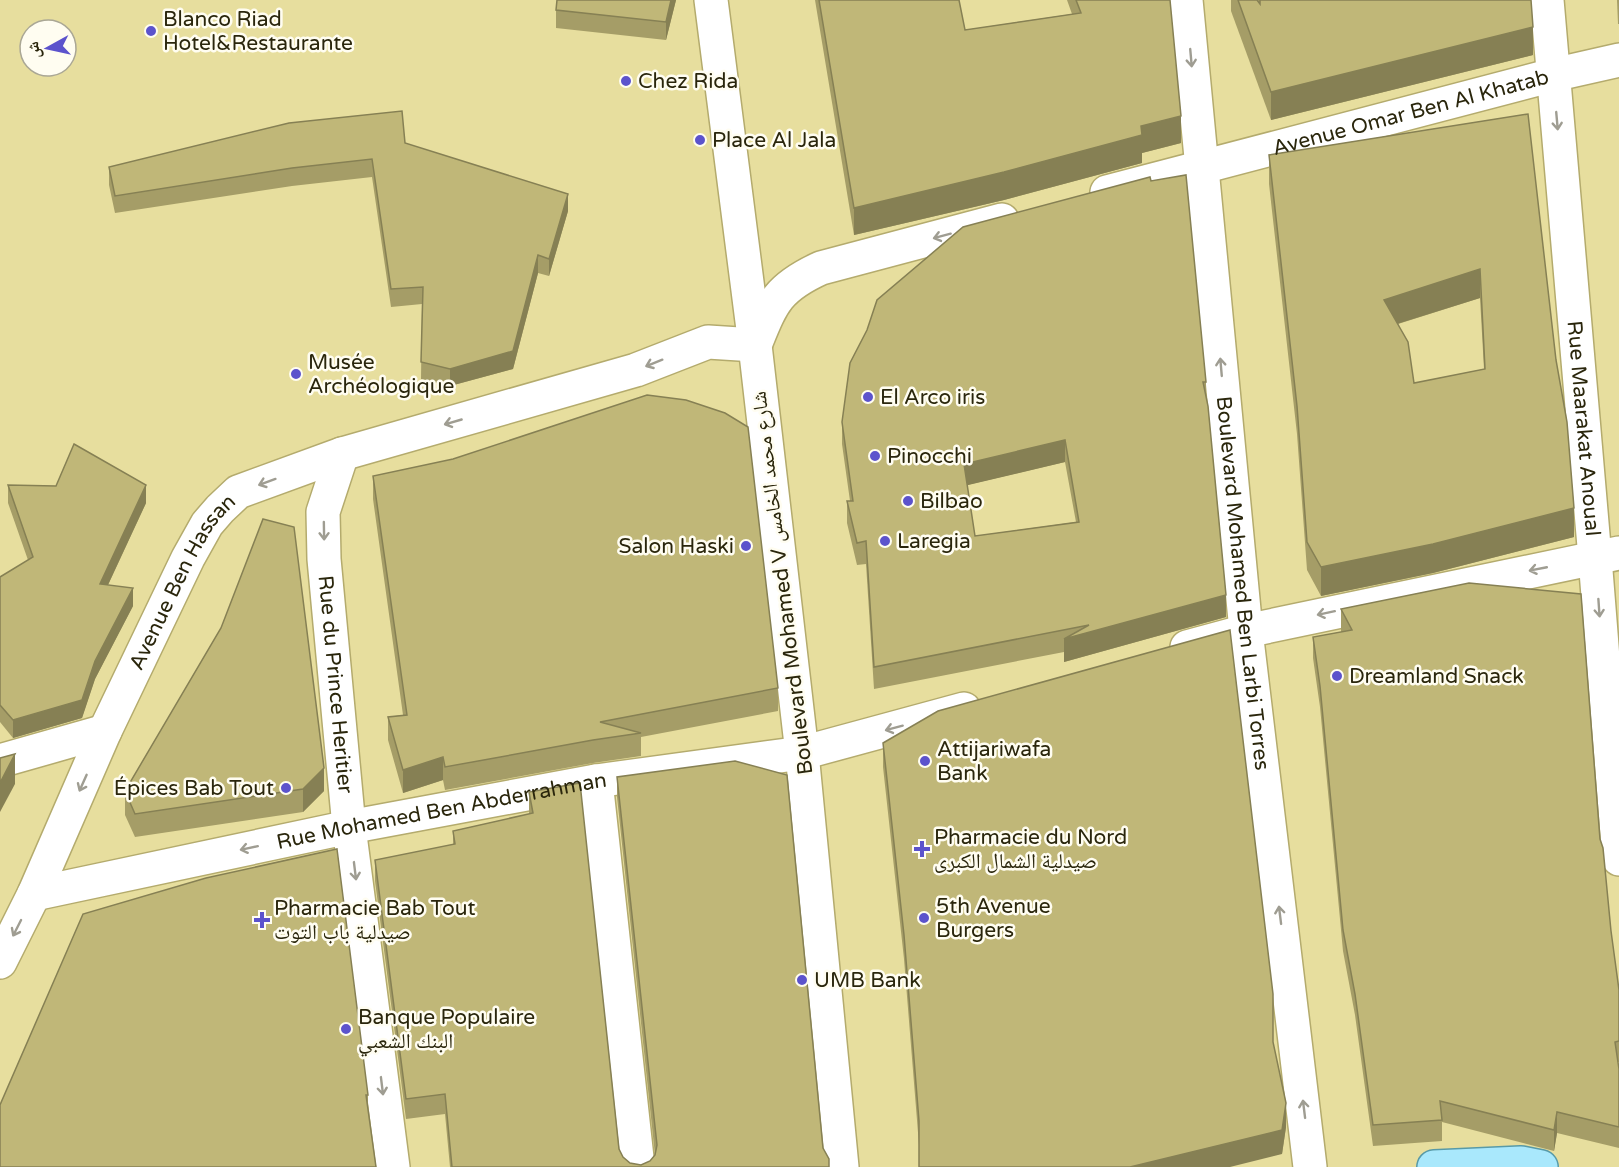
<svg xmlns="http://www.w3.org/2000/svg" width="1619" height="1167" font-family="'Varela Round','Noto Naskh Arabic',sans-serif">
	<rect width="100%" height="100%" fill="#e7de9e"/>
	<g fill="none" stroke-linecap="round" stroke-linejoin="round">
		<!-- minor casing -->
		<g stroke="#b4ab6d" stroke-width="36">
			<g id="minor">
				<path d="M711 0 755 345 802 753 842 1167"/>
				<path id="s1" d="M1186 0 1246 631 1310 1167"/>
				<path id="s2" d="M1547 0 1595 558 1619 859"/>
				<path id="s3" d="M1107 192 1553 75 1619 60"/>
				<path id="s4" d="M342 454 323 512 324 559 349 827 393 1167"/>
				<path d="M1187 647 1246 631 1619 553"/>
				<path d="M0 761 105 731"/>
				<path d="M596 781 638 1167"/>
				<path id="s5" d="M34 894 349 827 596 781 802 753 964 709"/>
				<path id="s6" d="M0 962 34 894 105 731 188 558 207 524 220 509 238 492 342 454 636 370 708 342 755 345C772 303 777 288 821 268L1002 220"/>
			</g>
		</g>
		<!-- major casing -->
		<g stroke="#589aa7" stroke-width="36">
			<path id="major" d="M1434 1167 1521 1163 1541 1167"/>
		</g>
		<!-- minor -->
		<use href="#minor" stroke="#fff" stroke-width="33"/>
		<!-- major -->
		<use href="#major" stroke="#a9e8fc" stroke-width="33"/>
	</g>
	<!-- wall -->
	<g fill="#a59d67" fill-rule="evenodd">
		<path d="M557 0H676L666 40 556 28V10Z"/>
		<path d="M815 0H959L965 30 1072 14 1067 0H1170L1181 143 1142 153V163L1004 200 854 235Z"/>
		<path d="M1231 0H1531L1533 55 1271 120 1231 11Z"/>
		<path d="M1617 0H1619V24H1618Z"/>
		<path d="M1528 114 1574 537 1433 573 1321 596 1307 570 1297 434 1269 184V155ZM1480 298 1484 369 1414 383 1398 324Z"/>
		<path d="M405 143 568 211 549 276 538 273 513 369 450 386 421 379 422 304 391 307 372 177 292 186 115 213 109 185V167Z"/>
		<path d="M1206 382V395L1226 617 1064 662V652L874 689 866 564 857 565 847 523V501H850L842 444V422ZM1065 462 1076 522 975 536 967 485Z"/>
		<path d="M373 476 778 688V711L641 737V756L593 763 445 790 443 780 403 793 388 740V717L403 715 373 499Z"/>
		<path d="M8 485 146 503 108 585 133 606 95 679 82 718 13 738 0 722V577L28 560 8 503Z"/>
		<path d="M1341 609 1600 839 1611 931 1619 990V1062H1618L1619 1069V1148L1557 1133 1554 1151 1442 1122V1141L1373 1146 1355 1015 1343 951 1320 707 1313 658V637L1341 632Z"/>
		<path d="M221 628 324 791 303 812 135 837 125 815V791Z"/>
		<path d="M883 743 1273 1043 1286 1127 1282 1154 919 1145 904 959 883 767Z"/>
		<path d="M617 777 823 1148 829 1167H450L445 1114 406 1119 375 881V860L453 845V831L529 814V792L619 1149 623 1157 630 1163 641 1165 650 1161 655 1155 617 797Z"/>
		<path d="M368 1095V1113L0 1167Z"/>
	</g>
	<!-- shaded-wall -->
	<g fill="#868054">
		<path d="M671 0H676L666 40V22Z"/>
		<path d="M1533 27V55L1271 120V92Z"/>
		<path d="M1181 116V143L1142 153V163L1004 200 854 235V208L1141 126Z"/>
		<path d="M568 194V211L549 276V259Z"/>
		<path d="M538 255V273L513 369 450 386V369Z"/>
		<path d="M1480 269V298L1384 328V300Z"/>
		<path d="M1065 440V462L964 486V464Z"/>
		<path d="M146 485V503L100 602V584Z"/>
		<path d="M1574 508V537L1433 573 1321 596V567Z"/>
		<path d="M133 588V606L95 679 82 718 13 738V720L95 661Z"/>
		<path d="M1226 595V617L1064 662V639Z"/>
		<path d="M15 754V784L0 812V783Z"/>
		<path d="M443 757V780L403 793V770Z"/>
		<path d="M324 768V791L303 812V789Z"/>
		<path d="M1286 1103V1127L1282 1154 1230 1167H1130Z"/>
		<path d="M1557 1112V1133L1554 1151V1130Z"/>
	</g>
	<!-- building -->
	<g fill="#c0b778" stroke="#868054" stroke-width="1.5" fill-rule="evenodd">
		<path d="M557 0H671L666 22 556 10Z"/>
		<path d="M819 0H959L965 30 1081 13 1076 0H1170L1181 116 1141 126 1142 135 1004 172 854 208Z"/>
		<path d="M1238 0H1257L1260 4V0H1531L1533 27 1271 92Z"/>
		<path d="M402 111 405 143 568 194 549 259 538 255 513 351 450 369 421 362 423 287 391 289 372 159 292 168 115 196 109 167 289 123Z"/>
		<path d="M1528 114 1556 360 1567 422 1574 508 1433 544 1321 567 1307 542 1297 406 1269 155ZM1480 269 1485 369 1414 383 1408 342 1384 300Z"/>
		<path d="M1186 175 1206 382H1203L1208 406 1226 595 1064 639 1089 625 874 667 866 541 857 543 847 501H853L842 422 850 363 867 330 877 300 963 227 1150 177 1151 181ZM1065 440 1079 522 975 536 964 464Z"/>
		<path d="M647 395 686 400 725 413 748 427 778 688 600 722 641 733 593 740 445 767 443 757 403 770 388 717 407 715 373 476 453 459Z"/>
		<path d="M74 444 146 485 100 584 133 588 95 661 82 700 13 720 0 705V577L33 557 8 485 56 486Z"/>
		<path d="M263 519 294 527 324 768 303 789 135 814 125 791 221 628Z"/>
		<path d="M1469 583 1581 594 1600 839 1603 848 1611 931 1619 990V1041L1615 1042 1619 1069V1127L1557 1112 1554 1130 1440 1101 1442 1120 1373 1125 1355 994 1343 930 1320 686 1313 637 1352 630 1341 609Z"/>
		<path d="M1230 630 1273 994V1042L1286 1103 1282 1130 1130 1167H919V1121L904 935 883 743 938 711Z"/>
		<path d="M15 754 0 783V758Z"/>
		<path d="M735 761 787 775 823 1148 829 1159V1167H452L445 1094 406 1099 375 860 455 844 453 831 533 813 529 792 580 783 619 1149 623 1157 630 1163 641 1165 650 1161 655 1155 657 1145 617 777Z"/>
		<path d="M337 849 368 1095H366L376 1167H0V1105L83 914 206 878Z"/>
	</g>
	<!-- one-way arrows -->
	<defs><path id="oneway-shaft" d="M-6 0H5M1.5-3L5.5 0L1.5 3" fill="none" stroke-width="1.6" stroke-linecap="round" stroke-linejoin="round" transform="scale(1.5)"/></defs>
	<g stroke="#9f9d92">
		<use href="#oneway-shaft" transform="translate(1191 58) rotate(85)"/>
		<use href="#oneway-shaft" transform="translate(1557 121) rotate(85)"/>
		<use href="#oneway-shaft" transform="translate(942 236) rotate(165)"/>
		<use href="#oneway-shaft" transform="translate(654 363) rotate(158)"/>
		<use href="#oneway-shaft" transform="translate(1221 367) rotate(-95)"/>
		<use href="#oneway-shaft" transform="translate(453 422) rotate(164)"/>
		<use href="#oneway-shaft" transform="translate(267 482) rotate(160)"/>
		<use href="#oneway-shaft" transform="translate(324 531) rotate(89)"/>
		<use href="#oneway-shaft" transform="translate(1538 569) rotate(169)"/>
		<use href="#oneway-shaft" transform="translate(1599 608) rotate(86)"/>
		<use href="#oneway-shaft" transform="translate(1326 613) rotate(168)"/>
		<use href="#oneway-shaft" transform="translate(894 728) rotate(165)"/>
		<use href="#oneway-shaft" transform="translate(83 783) rotate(114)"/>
		<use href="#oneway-shaft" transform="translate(249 848) rotate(168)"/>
		<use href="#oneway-shaft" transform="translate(355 871) rotate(83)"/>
		<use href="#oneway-shaft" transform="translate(1280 915) rotate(-97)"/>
		<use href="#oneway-shaft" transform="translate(17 928) rotate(117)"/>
		<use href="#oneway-shaft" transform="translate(382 1086) rotate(83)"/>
		<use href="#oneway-shaft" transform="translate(1304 1109) rotate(-97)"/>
	</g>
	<!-- markers -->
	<g fill="#5c53cc" stroke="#fffdf1" stroke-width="2">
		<circle cx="151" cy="31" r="6"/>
		<circle cx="626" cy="81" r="6"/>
		<circle cx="700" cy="140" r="6"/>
		<circle cx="296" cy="374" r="6"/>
		<circle cx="868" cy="397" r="6"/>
		<circle cx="875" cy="456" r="6"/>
		<circle cx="908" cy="501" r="6"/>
		<circle cx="885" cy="541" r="6"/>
		<circle cx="746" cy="546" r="6"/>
		<circle cx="1337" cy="676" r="6"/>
		<circle cx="925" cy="761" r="6"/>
		<circle cx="286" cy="788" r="6"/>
		<path d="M919 840h6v6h6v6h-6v6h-6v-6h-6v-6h6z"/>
		<circle cx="924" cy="918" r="6"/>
		<path d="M259 911h6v6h6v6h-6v6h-6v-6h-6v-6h6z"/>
		<circle cx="802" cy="980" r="6"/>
		<circle cx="346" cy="1029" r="6"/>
	</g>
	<g text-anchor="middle" stroke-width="5" stroke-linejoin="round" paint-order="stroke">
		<!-- poi labels -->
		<g font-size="21" fill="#2a260c" stroke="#fffdf1" text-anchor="start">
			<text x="163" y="26">Blanco Riad<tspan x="163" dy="24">Hotel&amp;Restaurante</tspan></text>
			<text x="638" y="88">Chez Rida</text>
			<text x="712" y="147">Place Al Jala</text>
			<text x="308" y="369">Musée<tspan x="308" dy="24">Archéologique</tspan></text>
			<text x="880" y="404">El Arco iris</text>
			<text x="887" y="463">Pinocchi</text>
			<text x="920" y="508">Bilbao</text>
			<text x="897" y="548">Laregia</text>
			<text x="734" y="553" text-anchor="end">Salon Haski</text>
			<text x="1349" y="683">Dreamland Snack</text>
			<text x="937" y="756">Attijariwafa<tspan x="937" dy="24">Bank</tspan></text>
			<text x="274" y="795" text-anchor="end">Épices Bab Tout</text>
			<text x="934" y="844">Pharmacie du Nord<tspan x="934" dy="24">صيدلية الشمال الكبرى</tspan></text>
			<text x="936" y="913">5th Avenue<tspan x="936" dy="24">Burgers</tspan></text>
			<text x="274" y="915">Pharmacie Bab Tout<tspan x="274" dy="24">صيدلية باب التوت</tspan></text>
			<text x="814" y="987">UMB Bank</text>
			<text x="358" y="1024">Banque Populaire<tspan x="358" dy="24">البنك الشعبي</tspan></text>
		</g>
		<!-- street labels -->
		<g font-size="21" fill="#2a260c" stroke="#fffdf1">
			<text dy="7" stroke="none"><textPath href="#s3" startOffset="314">Avenue Omar Ben Al Khatab</textPath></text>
			<text dy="7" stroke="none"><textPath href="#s2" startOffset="430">Rue Maarakat Anoual</textPath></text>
			<text transform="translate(782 583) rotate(-97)" y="7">Boulevard Mohamed V شارع محمد الخامس</text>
			<text dy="7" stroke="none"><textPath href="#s1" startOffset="586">Boulevard Mohamed Ben Larbi Torres</textPath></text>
			<text dy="7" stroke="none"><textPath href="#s6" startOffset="422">Avenue Ben Hassan</textPath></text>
			<text dy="7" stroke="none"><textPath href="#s4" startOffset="234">Rue du Prince Heritier</textPath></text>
			<text dy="7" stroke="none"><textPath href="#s5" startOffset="416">Rue Mohamed Ben Abderrahman</textPath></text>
		</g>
	</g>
	<!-- north arrow -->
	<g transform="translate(48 48) rotate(262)"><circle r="28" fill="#fffdf1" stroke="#aaa795" stroke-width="1.5"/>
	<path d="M0-4.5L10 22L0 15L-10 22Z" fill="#5c53cc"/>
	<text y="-9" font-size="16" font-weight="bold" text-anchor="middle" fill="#2a260c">ش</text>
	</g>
</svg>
